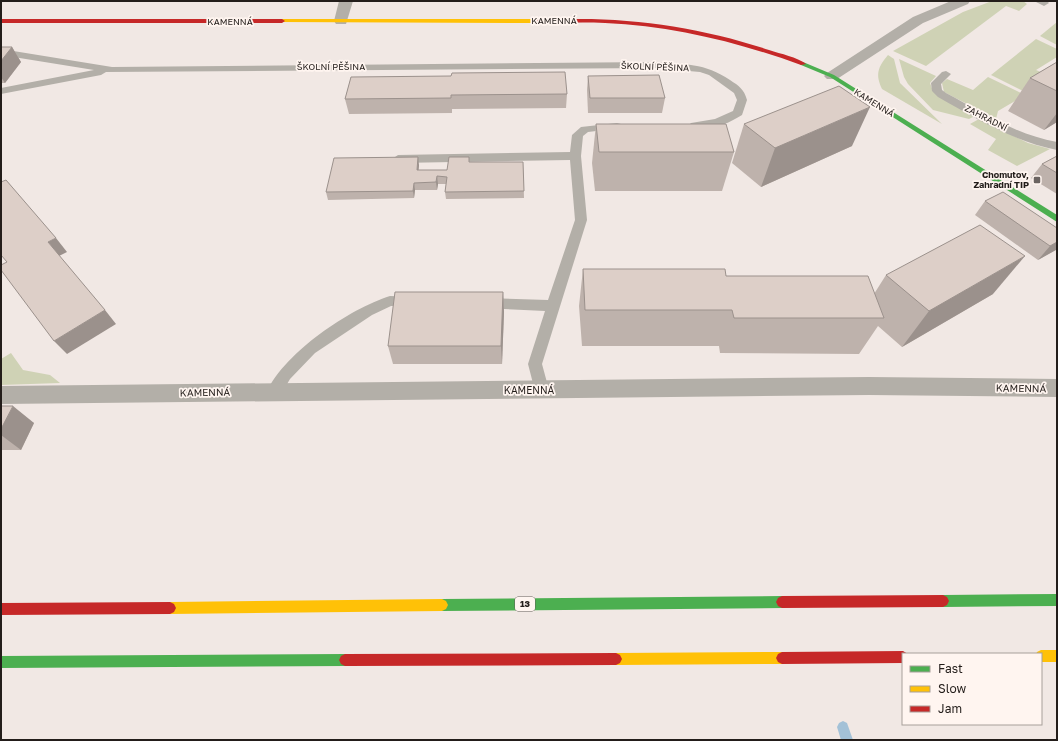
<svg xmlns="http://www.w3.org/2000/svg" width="1058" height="741" font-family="'Golos Text',sans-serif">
	<rect width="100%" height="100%" fill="#f1e8e4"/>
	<!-- green -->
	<g fill="#cfd2b5">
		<path d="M992 1H1023L1027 4 1019 11 1006 6 926 66 893 51 963 12Z"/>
		<path d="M1057 22V45L1040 36Z"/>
		<path d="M1036 39 1057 49V57L1036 70 1055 78 1027 93 991 75Z"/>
		<path d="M888 55 894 59 900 83 942 124 882 89C875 74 878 67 888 55Z"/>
		<path d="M899 59 936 76 930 83 933 91 975 116 969 119 933 110 908 84 904 77Z"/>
		<path d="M988 77 1025 95 998 111 996 119 944 92 942 83 947 79 973 90Z"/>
		<path d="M979 119 1028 143 1050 149 1017 166 988 150 996 139 970 124Z"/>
		<path d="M11 353 23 370 50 375 60 383 1 385V359Z"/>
	</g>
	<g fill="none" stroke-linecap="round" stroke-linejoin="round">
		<!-- stream -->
		<path fill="#a3c1d7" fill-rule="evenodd" d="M843 721 847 723 853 740H841L837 727 839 723Z"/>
		<!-- lane -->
		<g fill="#b3afa8" fill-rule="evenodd">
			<path d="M1034 1H1047L1049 3 1044 6Z"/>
			<path d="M1 49 112 67 655 62C684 64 705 63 730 80 739 86 744 89 747 100L742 115C728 124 708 132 691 127L689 125 691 123 715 119 733 111 737 100 734 93 709 75 700 72 655 68 106 72 101 75 1 94V88L94 70 1 55Z"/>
			<path d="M946 71 951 74 941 84 942 90 946 93C982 112 1016 135 1057 142V150C1013 141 977 119 938 97L932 91 931 83 942 72Z"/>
			<path d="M617 123 621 124 623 126 621 128 588 132 583 136 581 156 587 220 542 364 549 390 546 395 541 396 536 395 528 364 545 311 484 308 479 307 477 303 479 299 484 298 548 300 575 220 570 160 398 163 392 159 398 155 570 152 572 135 581 127Z"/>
			<path d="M390 296 419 297 421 301 419 305 391 306 372 315 315 353 290 379 280 396 275 397 270 396 267 391C286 352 349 309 390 296Z"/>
		</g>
		<!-- street -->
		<g fill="#b3afa8" fill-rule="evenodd">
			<path d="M339 1H353L346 24H336L334 21Z"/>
			<path d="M951 1H970L968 4 923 23 837 79H827L824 76 827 73 913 17Z"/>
			<path d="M869 377 1057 379V397L869 395 1 404V386Z"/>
		</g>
		<!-- fast -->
		<g fill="#4caf50" fill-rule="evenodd">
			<path d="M803 62 834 75 1057 215V222L830 77 801 65 800 64Z"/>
			<path d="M1057 594V606L943 607 939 605 937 601 939 597 943 595Z"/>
			<path d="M782 596 786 598 788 602 786 606 782 608 442 611 438 609 436 605 438 601 442 599Z"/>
			<path d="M345 654 349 656 351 660 349 664 345 666 1 668V656Z"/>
		</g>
		<!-- slow -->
		<g fill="#ffc107" fill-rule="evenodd">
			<path d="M282 19H538L541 21 538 23 280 22V20Z"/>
			<path d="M442 599 446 601 448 605 446 609 442 611 170 614 166 612 164 608 166 604 170 602Z"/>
			<path d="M1041 650H1057V662H1041V654H1036L1037 652Z"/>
			<path d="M782 652 786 654 788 658 786 662 782 664 616 665 612 663 610 659 612 655 616 653Z"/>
		</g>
		<!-- jam -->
		<g fill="#c62828" fill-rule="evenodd">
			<path d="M1 19H282L285 21 282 23H1Z"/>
			<path d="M580 19C644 19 709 30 769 50 781 54 797 57 806 64L801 65C738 42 672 26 605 23 583 22 560 23 538 23L535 21 538 19Z"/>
			<path d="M943 595 947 597 949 601 947 605 943 607 782 608 778 606 776 602 778 598 782 596Z"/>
			<path d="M170 602 174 604 176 608 174 612 170 614 1 615V603Z"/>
			<path d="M903 651 908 654H903V663L782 664 778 662 776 658 778 654 782 652Z"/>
			<path d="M616 653 620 655 622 659 620 663 616 665 345 666 341 664 339 660 341 656 345 654Z"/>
		</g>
	</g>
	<!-- wall -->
	<g fill="#beb2ac">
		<path d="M1 47H12L21 62 5 83H1Z"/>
		<path d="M1057 62V122L1044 130 1008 111 1030 78Z"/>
		<path d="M588 76 665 98 662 113H588L587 90Z"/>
		<path d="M351 77 567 94 566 108 452 109V113L349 114 345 99Z"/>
		<path d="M596 124 734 152 722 191H595L592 163Z"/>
		<path d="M744 124 852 146 761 187 732 163Z"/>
		<path d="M1057 156V194L1031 178 1042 164Z"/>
		<path d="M469 162H523L524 198 446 199 445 192 446 184H438L437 190H415L414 198 328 200 326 192 419 165 418 170H447Z"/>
		<path d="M985 201 1057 228V249L1038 260 975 215Z"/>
		<path d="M583 269 726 276 874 294 886 275 993 294 902 347 878 326 859 354 720 353 719 346H582L579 306Z"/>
		<path d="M503 292 504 312 502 364H393L388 346Z"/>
		<path d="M1 406 34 423 21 450H1Z"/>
	</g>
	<!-- shaded-wall -->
	<g fill="#9b918c">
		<path d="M12 47 21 62 5 83 1 77V61Z"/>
		<path d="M870 107 852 146 761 187 775 148Z"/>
		<path d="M1057 113V122L1044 130Z"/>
		<path d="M418 157 419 165 418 178 417 170Z"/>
		<path d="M437 176 438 184 437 190 436 182Z"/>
		<path d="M414 183 415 190 414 198 413 191Z"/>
		<path d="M56 238 67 252 59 256 48 242Z"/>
		<path d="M1057 242V249L1056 250 1038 260 1050 246Z"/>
		<path d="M1025 256 993 294 902 347 929 311Z"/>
		<path d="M503 292 504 312 502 364 501 346Z"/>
		<path d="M105 310 116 324 67 354 54 341Z"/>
		<path d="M13 406 34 423 21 450 1 435V429Z"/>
	</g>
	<!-- building -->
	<g fill="#ddcfc8" stroke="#9b918c">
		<path d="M1 47H12L1 61Z"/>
		<path d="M1057 62V91L1030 78Z"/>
		<path d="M565 72 567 94 451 95V98L345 99 351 77 451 76 452 73Z"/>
		<path d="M659 75 665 98H590L588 76Z"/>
		<path d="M839 86 870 107 775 148 744 124Z"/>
		<path d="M596 124H726L734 152H599Z"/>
		<path d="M1057 156V173L1042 164Z"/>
		<path d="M418 157 417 170H447L449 157H469V162H523L524 191 445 192 447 177 437 176 436 182 414 183 413 191 326 192 334 158Z"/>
		<path d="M6 180 56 238 48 242 105 310 54 341 1 270V265L7 262 1 255V182Z"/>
		<path d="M1003 192 1057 228V242L1050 246 985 201Z"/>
		<path d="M980 225 1025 256 929 311 886 275Z"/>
		<path d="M583 269H725L726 276H868L884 318H734L732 310H585Z"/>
		<path d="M395 292H503L501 346H388Z"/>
		<path d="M1 406H13L1 429Z"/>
	</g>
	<!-- markers -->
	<rect fill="#6b6461" stroke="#fff5f0" stroke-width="1.5" x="1033" y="176" width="8" height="8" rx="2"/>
	<g text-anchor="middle" stroke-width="3.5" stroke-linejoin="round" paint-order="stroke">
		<!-- far-street labels -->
		<g font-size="9" fill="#231d1a" stroke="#fff5f0">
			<text x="554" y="24">KAMENNÁ</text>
			<text x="230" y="25">KAMENNÁ</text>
			<text x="331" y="70">ŠKOLNÍ PĚŠINA</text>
			<text transform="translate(655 67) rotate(2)" y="3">ŠKOLNÍ PĚŠINA</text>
			<text transform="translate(874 103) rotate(32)" y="3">KAMENNÁ</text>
			<text transform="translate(986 118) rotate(27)" y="3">ZAHRADNÍ</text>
		</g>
		<!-- far-poi labels -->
		<g font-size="9" font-weight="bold" fill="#231d1a" stroke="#fff5f0" text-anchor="end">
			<text x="1029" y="178">Chomutov,<tspan x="1029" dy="10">Zahradní TIP</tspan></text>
		</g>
		<!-- shield labels -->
		<rect fill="#fff5f0" stroke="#655e5a" stroke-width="1" x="515" y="597" width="20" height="14" rx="3"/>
		<g font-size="9" font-weight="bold" fill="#231d1a">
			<text x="525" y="607">13</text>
		</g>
		<!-- street labels -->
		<g font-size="10" fill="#231d1a" stroke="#fff5f0">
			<text transform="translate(1021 388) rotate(1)" y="4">KAMENNÁ</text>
			<text x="529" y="394">KAMENNÁ</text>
			<text transform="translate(205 392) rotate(-1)" y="4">KAMENNÁ</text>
		</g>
	</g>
	<!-- border -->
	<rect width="1058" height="741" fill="none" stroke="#231d1a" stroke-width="4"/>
	<!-- legend -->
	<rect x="902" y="653" width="140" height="72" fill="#fff5f0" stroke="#a79f9a"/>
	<rect x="910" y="666" width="20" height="6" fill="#4caf50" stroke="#a79f9a"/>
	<text x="938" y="673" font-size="12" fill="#231d1a">Fast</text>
	<rect x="910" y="686" width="20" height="6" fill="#ffc107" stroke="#a79f9a"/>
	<text x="938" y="693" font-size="12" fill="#231d1a">Slow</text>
	<rect x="910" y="706" width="20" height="6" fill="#c62828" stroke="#a79f9a"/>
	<text x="938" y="713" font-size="12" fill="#231d1a">Jam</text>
</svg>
